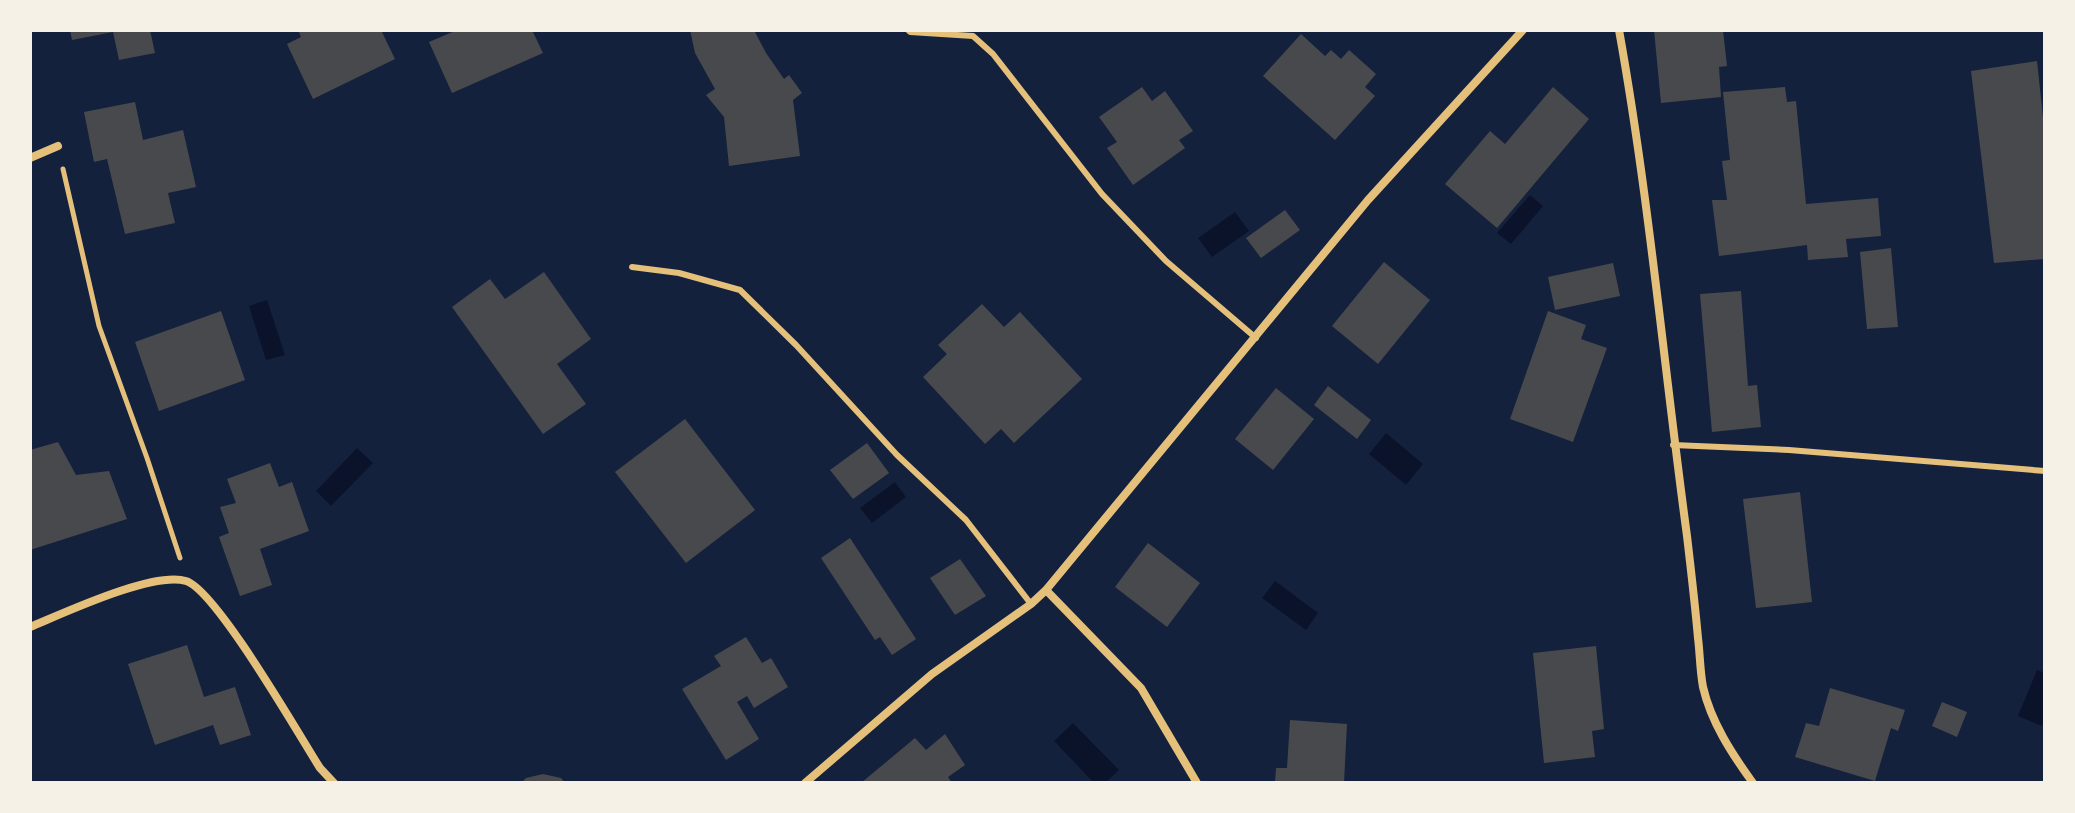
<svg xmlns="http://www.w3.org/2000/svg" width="2075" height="813" font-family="Inter,sans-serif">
	<rect width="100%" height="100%" fill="#14213d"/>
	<!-- water -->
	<g fill="#0b132b">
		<path d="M1530 195 1543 206 1511 244 1497 233Z"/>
		<path d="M1235 212 1249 231 1212 257 1198 238Z"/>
		<path d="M267 300 285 355 266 360 249 306Z"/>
		<path d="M1386 433 1423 464 1406 485 1369 454Z"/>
		<path d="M357 448 373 463 331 506 316 491Z"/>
		<path d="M895 482 906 497 872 523 860 508Z"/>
		<path d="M1275 581 1318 613 1306 630 1262 598Z"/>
		<path d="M2037 670 2045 673V718L2042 726 2018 716Z"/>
		<path d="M1073 723 1119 770 1105 783H1094L1054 741Z"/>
	</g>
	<!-- building -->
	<g fill="#48494c">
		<path d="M70 30H150L155 53 119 60 113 32 72 40Z"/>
		<path d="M298 30H381L395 59 313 99 287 44 301 37Z"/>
		<path d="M457 30H532L543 53 452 93 429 42Z"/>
		<path d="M690 30H754L766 53 784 79 789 75 802 93 793 100 800 156 729 166 724 117 706 95 715 89 695 53Z"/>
		<path d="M1654 30H1723L1727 66 1719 67 1721 97 1661 103Z"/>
		<path d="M1301 34 1325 56 1331 50 1341 59 1349 50 1376 74 1365 87 1375 96 1335 140 1263 76Z"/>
		<path d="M2037 61 2045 136V259L1994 263 1971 71Z"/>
		<path d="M1142 87 1152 101 1165 91 1193 131 1179 140 1185 148 1133 185 1107 148 1117 142 1099 117Z"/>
		<path d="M1553 87 1589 119 1497 228 1445 184 1490 131 1505 144Z"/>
		<path d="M1785 87 1787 102 1796 101 1806 204 1878 198 1881 236 1846 239 1848 257 1808 260 1807 245 1719 256 1712 200H1727L1722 161 1730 160 1723 92Z"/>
		<path d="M135 102 143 140 183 130 196 187 168 193 175 223 125 234 107 159 94 162 84 112Z"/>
		<path d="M1285 210 1300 230 1261 258 1246 238Z"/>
		<path d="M1891 248 1898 327 1867 329 1860 252Z"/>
		<path d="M1384 262 1430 300 1378 364 1332 326Z"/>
		<path d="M1613 263 1620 296 1555 310 1548 277Z"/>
		<path d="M544 272 591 339 557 364 586 404 543 434 452 307 490 279 505 299Z"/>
		<path d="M1741 291 1748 386 1757 385 1761 427 1712 432 1700 294Z"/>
		<path d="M982 304 1004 327 1020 312 1082 379 1014 443 1001 429 985 444 923 377 947 354 938 345Z"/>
		<path d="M221 311 245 380 159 411 135 342Z"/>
		<path d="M1548 311 1586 325 1581 339 1607 348 1573 442 1510 419Z"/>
		<path d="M1328 386 1371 420 1357 439 1314 405Z"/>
		<path d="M1276 388 1314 419 1273 470 1235 439Z"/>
		<path d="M685 419 755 510 686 563 615 472Z"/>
		<path d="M58 442 76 475 109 471 127 519 30 550V450Z"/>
		<path d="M867 443 889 473 853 499 830 470Z"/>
		<path d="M270 463 279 487 292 482 309 531 260 549 272 585 240 596 219 537 229 533 220 507 236 503 227 479Z"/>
		<path d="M1800 492 1812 602 1756 608 1743 499Z"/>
		<path d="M850 538 916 639 892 655 880 637 875 640 821 558Z"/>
		<path d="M1148 543 1200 583 1167 627 1115 587Z"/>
		<path d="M960 559 986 596 955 615 930 578Z"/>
		<path d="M746 637 762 663 771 658 788 687 754 708 747 696 737 702 759 739 726 760 682 689 721 666 714 656Z"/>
		<path d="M187 645 204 697 235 687 251 735 220 745 213 725 155 745 128 664Z"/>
		<path d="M1596 646 1604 729 1592 731 1595 757 1544 763 1533 653Z"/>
		<path d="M1830 688 1905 710 1898 731 1891 728 1875 781 1795 757 1806 723 1819 726Z"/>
		<path d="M1942 702 1967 712 1957 737 1932 726Z"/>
		<path d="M1290 720 1347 724 1344 783H1275L1276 768H1287Z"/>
		<path d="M945 734 965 765 948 777 952 783H861L915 738 926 750Z"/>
		<path d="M543 774 561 778 565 783H521L526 778Z"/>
	</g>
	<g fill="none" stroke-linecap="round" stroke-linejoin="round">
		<!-- path -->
		<path stroke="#e5c07b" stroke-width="5" d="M63 169 99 326 147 458 180 558"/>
		<!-- service -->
		<g stroke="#e5c07b" stroke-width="6">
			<path d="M908 30 910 32 973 36 993 54 1102 194 1166 261 1256 338"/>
			<path d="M632 267 679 273 740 290 796 345 897 455 966 520 1031 604"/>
			<path d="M1673 445 1789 450 2045 471"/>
		</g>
		<!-- minor -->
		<g stroke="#e5c07b" stroke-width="8">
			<path d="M1619 30C1649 197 1664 367 1687 536 1691 570 1695 604 1698 638 1700 654 1700 671 1703 687 1711 722 1732 754 1753 783"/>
			<path d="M30 158 58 146"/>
			<path d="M1046 590 1141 688 1197 783"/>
			<path d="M30 627C64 613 153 571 186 581 216 590 299 735 320 768L334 783"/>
			<path d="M805 783 932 674 1031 604 1046 590 1368 200 1523 30"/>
		</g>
	</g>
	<!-- border -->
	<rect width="2075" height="813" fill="none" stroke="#f6f1e7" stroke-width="64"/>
</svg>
